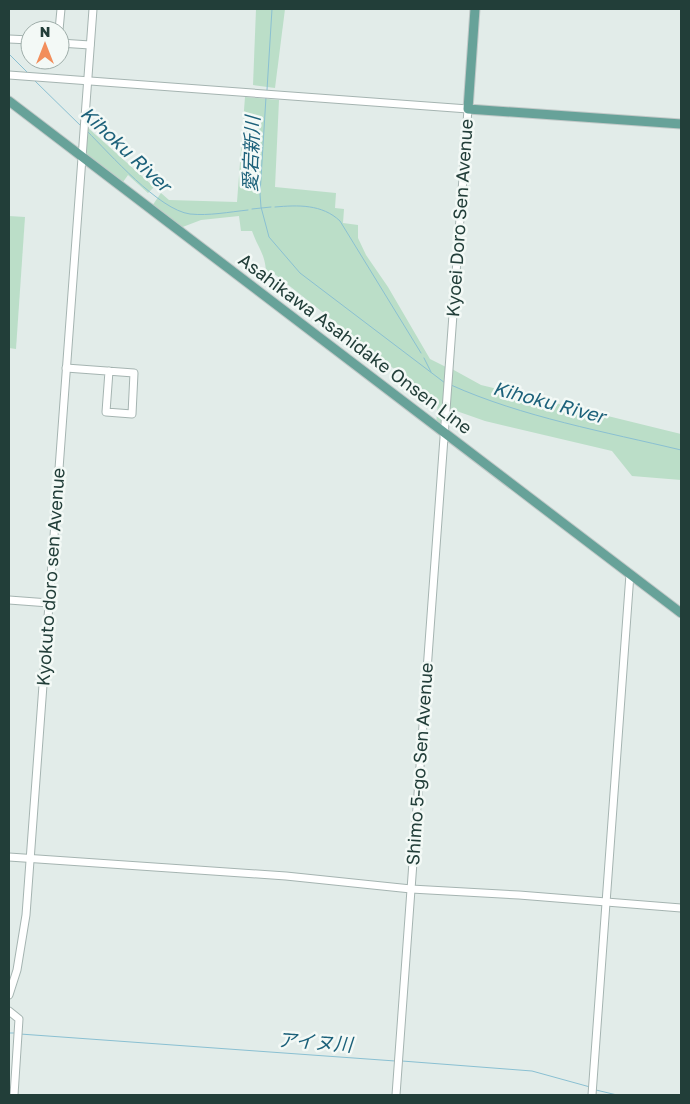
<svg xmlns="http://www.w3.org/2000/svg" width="690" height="1104" font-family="'Golos Text','Noto Sans JP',sans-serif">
	<rect width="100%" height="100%" fill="#e2ece9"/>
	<!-- green -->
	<g fill="#bbdec8">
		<path d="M256 9H285L275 88 253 85Z"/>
		<path d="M245 97 279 100 275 187 336 193 335 208 344 209 343 223 358 225V238L366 255 388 287 430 359 446 367 441 429 436 425 438 400 403 376 272 272 266 274C266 255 258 248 252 231H241L239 216 201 220 180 228 152 206 161 193 169 200 237 202Z"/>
		<path d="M87 127 154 187 148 193 128 175 123 182 86 154Z"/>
		<path d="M9 216 25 217 16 349 9 348Z"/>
		<path d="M452 369 481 385 681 434V480L632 476 612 451 485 421 448 408Z"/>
	</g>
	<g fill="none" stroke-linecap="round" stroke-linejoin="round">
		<!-- stream -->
		<g stroke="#8ac0d2" stroke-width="1">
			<path d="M9 54 29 74"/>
			<path d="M35 81 82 127"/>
			<path d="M267 90 272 9"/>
			<path d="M266 97 260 194 261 207 269 237 300 273 445 383"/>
			<path d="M87 131C110 154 159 210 190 214 209 216 229 212 248 210"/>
			<path d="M275 207C298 205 322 204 340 221L421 353"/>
			<path d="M252 209 271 207"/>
			<path d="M424 358 431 372"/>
			<path d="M451 385C522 417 606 432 681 450"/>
			<path d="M9 1033H14"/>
			<path d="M20 1034 395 1061"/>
			<path d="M402 1061 532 1071 590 1087"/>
			<path d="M596 1090 617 1095"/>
		</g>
		<!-- minor casing -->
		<g stroke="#a5b4b1" stroke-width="9">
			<g id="minor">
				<path d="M59 30 61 9"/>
				<path d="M9 39 30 40"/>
				<path d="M60 43 90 45"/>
				<path d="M9 75 468 109 396 1095"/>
				<path d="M66 368 134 373 132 414 106 412 109 371"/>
				<path d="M9 600 49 603"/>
				<path d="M9 857 286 876 411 889 519 895 681 908"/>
				<path d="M9 995 17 970 26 915 93 9"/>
				<path d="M9 1011 19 1019 14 1095"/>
				<path d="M592 1095 630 574"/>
			</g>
		</g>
		<!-- major casing -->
		<g stroke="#c1c9c8" stroke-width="11">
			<g id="major">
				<path d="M475 9 468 109 681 124"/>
				<path d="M9 101 681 613"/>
			</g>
		</g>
		<!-- minor -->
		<use href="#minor" stroke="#fff" stroke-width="7"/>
		<!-- major -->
		<use href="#major" stroke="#67a299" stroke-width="9"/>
	</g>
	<g text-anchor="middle" stroke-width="5" stroke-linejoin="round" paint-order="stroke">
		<!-- street labels -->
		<g font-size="18" fill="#223e39" stroke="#f3f9f6">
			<text transform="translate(460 218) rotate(-86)" y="6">Kyoei Doro Sen Avenue</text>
			<text transform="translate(355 344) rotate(37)" y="6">Asahikawa Asahidake Onsen Line</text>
			<text transform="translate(51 577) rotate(-86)" y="6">Kyokuto doro sen Avenue</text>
			<text transform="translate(420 764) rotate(-86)" y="6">Shimo 5-go Sen Avenue</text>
		</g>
		<!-- water labels -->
		<g font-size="19" font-style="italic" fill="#1c617a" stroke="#f3f9f6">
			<text transform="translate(126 149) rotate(43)" y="7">Kihoku River</text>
			<text transform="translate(251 154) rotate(-88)" y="7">愛宕新川</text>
			<text transform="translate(549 402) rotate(15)" y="7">Kihoku River</text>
			<text transform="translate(315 1042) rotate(4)" y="7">アイヌ川</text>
		</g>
	</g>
	<!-- border -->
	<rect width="690" height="1104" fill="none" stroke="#223e39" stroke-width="20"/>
	<!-- north arrow -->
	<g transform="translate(45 45)"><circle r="24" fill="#f3f9f6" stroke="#9faeaa"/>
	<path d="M0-4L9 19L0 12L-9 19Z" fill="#f28e5b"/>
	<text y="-8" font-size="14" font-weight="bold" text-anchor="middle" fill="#223e39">N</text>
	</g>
</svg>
